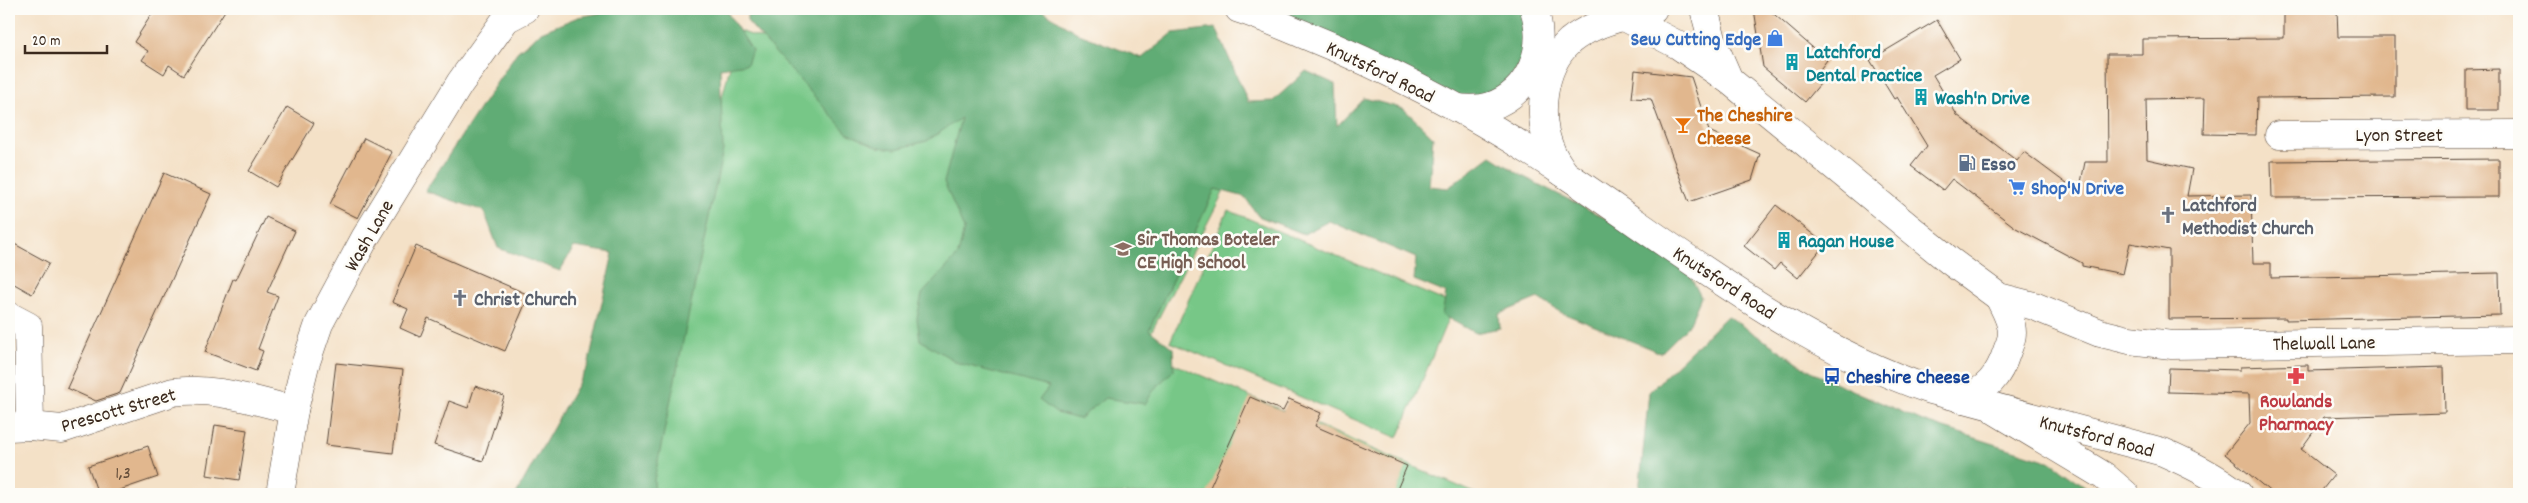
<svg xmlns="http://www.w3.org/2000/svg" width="2528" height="503" font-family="Dekko,sans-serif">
	<rect width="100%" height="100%" fill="#fdfcf7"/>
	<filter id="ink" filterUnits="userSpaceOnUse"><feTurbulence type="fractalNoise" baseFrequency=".02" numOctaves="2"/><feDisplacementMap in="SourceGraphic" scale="10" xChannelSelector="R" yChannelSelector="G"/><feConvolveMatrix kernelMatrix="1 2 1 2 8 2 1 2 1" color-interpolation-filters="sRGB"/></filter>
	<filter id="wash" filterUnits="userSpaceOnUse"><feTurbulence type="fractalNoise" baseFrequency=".0096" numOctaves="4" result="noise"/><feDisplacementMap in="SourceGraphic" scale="20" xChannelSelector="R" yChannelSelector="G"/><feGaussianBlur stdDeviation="1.12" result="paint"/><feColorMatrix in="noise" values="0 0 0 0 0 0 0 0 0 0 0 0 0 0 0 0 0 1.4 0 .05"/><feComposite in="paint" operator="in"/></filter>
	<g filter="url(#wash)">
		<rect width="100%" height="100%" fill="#f4e1c7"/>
		<!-- green -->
		<g fill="#77c787" stroke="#597852">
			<path d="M739 31 1225 189 1142 350 1477 494H621Z"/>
			<path d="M1228 210 1454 305 1398 438 1170 342Z"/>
		</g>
		<!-- forest -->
		<g fill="#61ac74" stroke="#4e6b49">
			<path d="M623 9H725L752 50 747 64 720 68 723 150 654 480 655 494H516L588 366 613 253 574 247 560 271 498 248 484 211 425 191 517 52 541 32 578 17Z"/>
			<path d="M747 9H1040L1079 34 1142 58 1173 33 1216 28 1248 102 1273 101 1306 71 1335 84 1337 126 1364 98 1404 109 1433 137 1429 186 1448 188 1491 156 1524 177 1625 228 1687 270 1701 297 1689 325 1661 353 1560 312 1538 298 1499 314 1500 328 1475 333 1442 315 1446 293 1414 280 1416 258 1329 221 1304 234 1258 216 1245 197 1215 189 1149 330 1173 348 1174 370 1156 387 1145 404 1105 398 1079 419 1056 413 1039 400 1049 387 958 363 920 340 917 318 922 294 958 255 964 229 944 182 961 118 927 141 896 149 878 147 847 133 747 21Z"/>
			<path d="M1223 9H1534L1539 37 1490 107Z"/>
			<path d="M1727 316 1816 374 1925 422 2051 462 2096 494H1644L1639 492 1649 392Z"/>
		</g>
		<g id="blocks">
			<!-- building -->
			<g fill="#e1b78e">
				<path d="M155 9H226L184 75 169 65 164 74 142 60 148 51 134 42Z"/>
				<path d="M1754 9H1768L1827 60 1818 72 1825 78 1805 102 1763 67Z"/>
				<path d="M2284 9H2337L2338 37H2395V97L2257 98 2256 135 2204 134 2205 98 2146 99 2147 159 2192 169 2187 196 2251 195 2253 263H2271V278L2499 273 2500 315 2286 320V318L2169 319V250L2130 243 2123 274 2082 266V263L2016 228 1952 179 1943 190 1911 166 1927 146 1897 97 1894 99 1870 60 1937 20 1960 59 1933 75 1957 115 2017 161 2024 152 2079 193 2085 162H2108L2107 54H2142V39L2284 38Z"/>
				<path d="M2499 69V110H2466V70Z"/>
				<path d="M1635 70 1691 77 1709 131 1760 154 1752 180 1689 202 1651 99 1632 98Z"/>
				<path d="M287 107 314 123 276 187 249 171Z"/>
				<path d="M364 138 392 152 358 218 330 204Z"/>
				<path d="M2499 159V197L2272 198 2271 161Z"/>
				<path d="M164 173 211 194 120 393 96 401 67 388Z"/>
				<path d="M1776 205 1825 244 1798 278 1780 263 1774 270 1744 246Z"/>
				<path d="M266 217 295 231 267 292 278 296 258 349 263 351 256 371 205 352 233 279 236 280Z"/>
				<path d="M9 241 49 263 32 294 9 281Z"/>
				<path d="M416 246 529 295 505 351 428 318 420 337 400 328 408 309 392 302Z"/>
				<path d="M336 363 403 370 393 453 326 445Z"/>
				<path d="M2308 365V371L2444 367 2445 413 2324 417 2301 449 2334 475 2319 494H2273L2225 454 2250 423 2249 394 2168 392 2169 368 2240 370V367Z"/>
				<path d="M475 386 504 396 483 461 434 445 449 401 468 408Z"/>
				<path d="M1250 397 1283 411 1289 399 1321 413 1315 426 1407 466 1395 494H1207Z"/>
				<path d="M215 425 247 430 239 480 207 475Z"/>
				<path d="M148 446 158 477 108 494H98L88 466Z"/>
			</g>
		</g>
	</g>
	<g filter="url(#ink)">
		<use href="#blocks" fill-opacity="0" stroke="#574537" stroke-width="1"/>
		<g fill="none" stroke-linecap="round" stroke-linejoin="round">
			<!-- minor casing -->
			<g stroke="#574537" stroke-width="29">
				<g id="minor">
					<path d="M1704 9 1713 43 1729 80"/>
					<path d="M1626 16 1653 9"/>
					<path d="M2279 135 2519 134"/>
					<path d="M9 316 28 326 30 426"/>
					<path d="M1996 411 2104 476 2125 494"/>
					<path d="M9 427 30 426 62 429 173 392C213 386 255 401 294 410"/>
					<path d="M280 494 294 410 305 365 319 324 365 238 460 83 506 19 525 9"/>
				</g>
			</g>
			<!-- highway casing -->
			<g stroke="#574537" stroke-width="29">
				<g id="highway">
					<path d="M1239 9C1261 16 1283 26 1305 35 1396 72 1484 119 1565 174 1683 253 1795 344 1931 390L2163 452C2190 464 2215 476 2238 494"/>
					<path d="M1609 9 1678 45 1729 80 1950 261 1999 297 2034 306 2100 333 2129 340 2172 345 2519 340"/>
					<path d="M1456 108C1467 109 1480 110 1491 106 1531 92 1547 48 1534 9"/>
					<path d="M1564 173C1560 166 1555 160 1552 153 1536 119 1541 67 1570 41 1586 28 1606 21 1626 16"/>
					<path d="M1962 399C1987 391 1999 376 2007 351 2009 346 2012 338 2012 333 2012 320 2004 308 1999 297"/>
				</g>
			</g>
			<!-- minor -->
			<use href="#minor" stroke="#fff" stroke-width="28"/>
			<!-- highway -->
			<use href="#highway" stroke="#fff" stroke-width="28"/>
		</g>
	</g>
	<!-- icons -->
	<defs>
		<g id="shop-bare" transform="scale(1.35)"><path d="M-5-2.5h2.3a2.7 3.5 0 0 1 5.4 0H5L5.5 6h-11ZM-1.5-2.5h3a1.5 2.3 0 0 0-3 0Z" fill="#3f7fe0" stroke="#fdfcf7" stroke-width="2.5" paint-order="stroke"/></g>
		<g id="building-bare" transform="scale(1.35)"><path d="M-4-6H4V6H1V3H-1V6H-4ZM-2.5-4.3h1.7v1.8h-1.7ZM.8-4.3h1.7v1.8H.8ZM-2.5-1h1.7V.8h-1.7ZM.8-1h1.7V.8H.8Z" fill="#0f9aa8" stroke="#fdfcf7" stroke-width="2.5" paint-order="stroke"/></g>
		<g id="bar-bare" transform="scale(1.35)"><path d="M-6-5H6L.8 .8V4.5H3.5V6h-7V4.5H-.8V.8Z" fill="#e8710a" stroke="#fdfcf7" stroke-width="2.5" paint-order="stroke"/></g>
		<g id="fuel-bare" transform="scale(1.35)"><path d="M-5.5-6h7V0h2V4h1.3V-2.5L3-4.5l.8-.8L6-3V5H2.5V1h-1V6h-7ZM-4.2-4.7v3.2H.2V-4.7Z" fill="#5c6f8a" stroke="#fdfcf7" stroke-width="2.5" paint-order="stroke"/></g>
		<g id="supermarket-bare" transform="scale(1.35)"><path d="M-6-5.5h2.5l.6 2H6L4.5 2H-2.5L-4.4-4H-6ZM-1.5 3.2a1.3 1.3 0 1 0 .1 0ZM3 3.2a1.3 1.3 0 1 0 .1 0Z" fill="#3f7fe0" stroke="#fdfcf7" stroke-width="2.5" paint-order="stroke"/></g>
		<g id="church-bare" transform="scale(1.35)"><path d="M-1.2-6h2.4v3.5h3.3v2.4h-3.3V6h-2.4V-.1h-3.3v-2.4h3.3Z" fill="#6b7280" stroke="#fdfcf7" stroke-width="2.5" paint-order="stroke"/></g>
		<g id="school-bare" transform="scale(1.35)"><path d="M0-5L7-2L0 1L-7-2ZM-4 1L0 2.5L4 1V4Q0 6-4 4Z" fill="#8d6e63" stroke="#fdfcf7" stroke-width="2.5" paint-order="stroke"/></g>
		<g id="bus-bare" transform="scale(1.35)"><path d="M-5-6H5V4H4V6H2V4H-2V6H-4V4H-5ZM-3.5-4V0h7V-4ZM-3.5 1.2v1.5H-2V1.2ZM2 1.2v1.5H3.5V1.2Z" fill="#1a4fb4" stroke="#fdfcf7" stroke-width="2.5" paint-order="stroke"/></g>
		<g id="pharmacy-bare" transform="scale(1.35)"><path d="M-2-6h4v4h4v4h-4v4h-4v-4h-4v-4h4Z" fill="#e0444e" stroke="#fdfcf7" stroke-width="2.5" paint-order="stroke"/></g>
	</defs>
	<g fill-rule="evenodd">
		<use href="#shop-bare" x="1775" y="38"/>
		<use href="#building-bare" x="1792" y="62"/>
		<use href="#building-bare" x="1921" y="97"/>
		<use href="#bar-bare" x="1683" y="125"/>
		<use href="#fuel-bare" x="1967" y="163"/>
		<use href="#supermarket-bare" x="2017" y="187"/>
		<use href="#church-bare" x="2168" y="215"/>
		<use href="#building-bare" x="1784" y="240"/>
		<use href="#school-bare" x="1123" y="249"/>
		<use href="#church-bare" x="460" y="298"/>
		<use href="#bus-bare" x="1832" y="376"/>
		<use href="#pharmacy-bare" x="2296" y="376"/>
	</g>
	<g text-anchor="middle" stroke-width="5" stroke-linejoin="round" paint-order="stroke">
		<!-- number labels -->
		<g font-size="18" fill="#644d3a">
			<text x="123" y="478">1,3</text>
		</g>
		<!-- shop labels -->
		<g font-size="20" font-weight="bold" fill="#366cbe" stroke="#fdfcf7" text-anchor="end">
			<text x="1761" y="45">Sew Cutting Edge</text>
			<text x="2031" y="194" text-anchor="start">Shop'N Drive</text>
		</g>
		<!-- culture labels -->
		<g font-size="20" font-weight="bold" fill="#0d838f" stroke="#fdfcf7" text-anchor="start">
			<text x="1806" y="58">Latchford<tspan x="1806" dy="23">Dental Practice</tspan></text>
			<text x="1935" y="104">Wash'n Drive</text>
			<text x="1798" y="247">Ragan House</text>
		</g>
		<!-- street labels -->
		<g font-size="20" fill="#3b2a1e" stroke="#fdfcf7">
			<text transform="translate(1381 71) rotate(26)" y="7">Knutsford Road</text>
			<text x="2399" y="141">Lyon Street</text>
			<text transform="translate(368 235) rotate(-60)" y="7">Wash Lane</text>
			<text transform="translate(1725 282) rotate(33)" y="7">Knutsford Road</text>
			<text transform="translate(2324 342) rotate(-1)" y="7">Thelwall Lane</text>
			<text transform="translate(118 409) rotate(-16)" y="7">Prescott Street</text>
			<text transform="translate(2097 435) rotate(15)" y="7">Knutsford Road</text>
		</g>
		<!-- food labels -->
		<g font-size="20" font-weight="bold" fill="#c56008" stroke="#fdfcf7" text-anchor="start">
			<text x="1697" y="121">The Cheshire<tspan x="1697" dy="23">Cheese</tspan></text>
		</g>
		<!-- service labels -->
		<g font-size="20" font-weight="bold" fill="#4e5e75" stroke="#fdfcf7" text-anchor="start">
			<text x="1981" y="170">Esso</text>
		</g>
		<!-- worship labels -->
		<g font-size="20" font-weight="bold" fill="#5b616d" stroke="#fdfcf7" text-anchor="start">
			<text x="2182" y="211">Latchford<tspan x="2182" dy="23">Methodist Church</tspan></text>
			<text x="474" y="305">Christ Church</text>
		</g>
		<!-- education labels -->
		<g font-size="20" font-weight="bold" fill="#785e54" stroke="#fdfcf7" text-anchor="start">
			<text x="1137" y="245">Sir Thomas Boteler<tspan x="1137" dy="23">CE High School</tspan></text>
		</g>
		<!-- transit labels -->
		<g font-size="20" font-weight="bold" fill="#164399" stroke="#fdfcf7" text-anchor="start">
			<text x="1846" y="383">Cheshire Cheese</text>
		</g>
		<!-- health labels -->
		<g font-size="20" font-weight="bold" fill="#be3a42" stroke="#fdfcf7">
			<text x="2296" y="407">Rowlands<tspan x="2296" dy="23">Pharmacy</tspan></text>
		</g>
	</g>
	<!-- margin -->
	<rect width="2528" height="503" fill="none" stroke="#fdfcf7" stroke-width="30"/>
	<!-- scale -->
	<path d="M25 45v8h82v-8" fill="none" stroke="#3b2a1e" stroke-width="2.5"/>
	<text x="32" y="45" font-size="15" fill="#3b2a1e" stroke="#fdfcf7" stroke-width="4" paint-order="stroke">20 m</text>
</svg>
